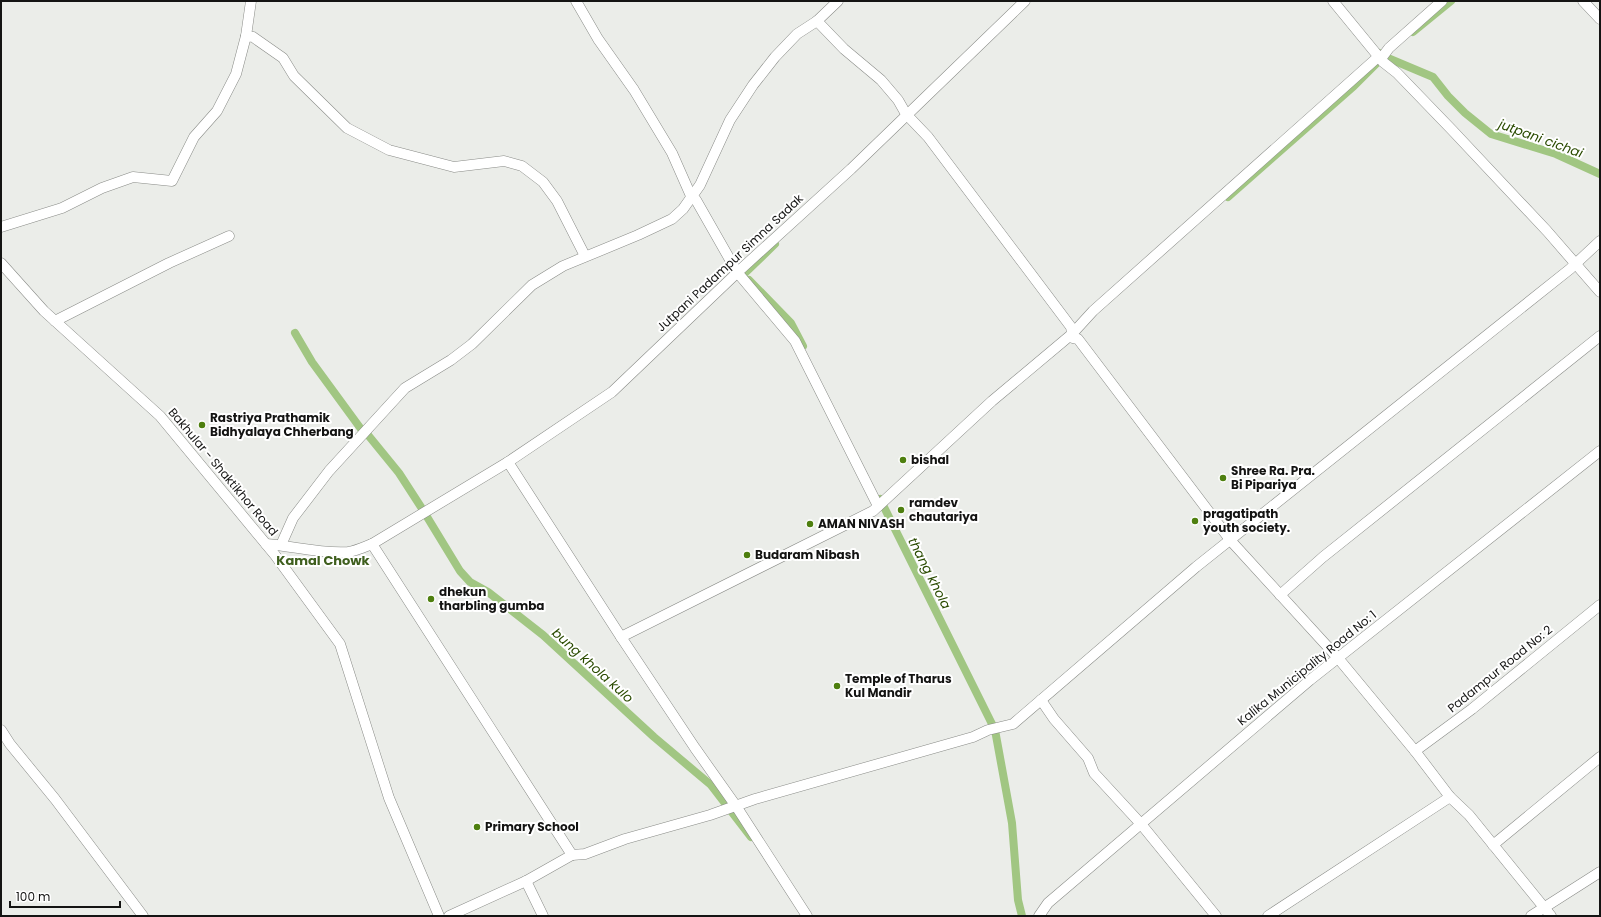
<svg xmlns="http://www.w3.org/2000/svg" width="1601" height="917" font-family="Poppins,sans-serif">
	<rect width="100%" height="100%" fill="#ebede9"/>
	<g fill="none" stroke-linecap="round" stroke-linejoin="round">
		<!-- canal -->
		<g stroke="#a1c682" stroke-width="8">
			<path d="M1413 32 1451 1"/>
			<path d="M1379 53 1383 56 1433 77 1448 96 1465 113 1491 134 1556 154 1600 174"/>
			<path d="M1228 197 1354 86 1381 59"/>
			<path d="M744 274 775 244"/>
			<path d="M749 280 791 323 803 346"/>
			<path d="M295 333 312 362 361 429"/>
			<path d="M368 435 399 473 421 507 460 571 470 582 488 592 543 635 654 737 711 785 751 837"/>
			<path d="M880 499 995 730 1012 823 1018 900 1022 916"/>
		</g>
		<!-- minor casing -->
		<g stroke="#898b87" stroke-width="11">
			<g id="minor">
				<path d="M576 1 598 39 634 90 672 153 691 196 696 200 737 272 795 341 878 506"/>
				<path d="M1333 1 1383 62 1397 73 1452 130 1547 231 1600 292"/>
				<path d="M1583 1 1600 19"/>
				<path d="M817 21 844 49 881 80 898 100 906 114 928 137 1071 327 1073 338 1078 339 1231 541 1338 658 1415 751 1450 797 1469 815 1551 916"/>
				<path d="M246 36 253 37 283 58 294 76 347 128 389 150 454 167 504 161 522 166 543 182 557 201 585 256"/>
				<path d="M1 227 62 208 102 188 133 177 172 181 194 137 217 111 236 74 246 36 251 1"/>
				<path d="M1 263 44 311 160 416 275 555 340 644 389 798 439 916"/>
				<path d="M55 321 169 263 229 236"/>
				<path d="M508 462 621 637 695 748 736 806 807 916"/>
				<path d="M266 544C293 546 321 554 348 552 356 551 364 547 372 544L508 462 612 392 741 269 851 169 1025 1"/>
				<path d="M372 544 572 855"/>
				<path d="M281 545 293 518 329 471 405 388 451 360 472 344 532 285 563 266 638 235 672 219 683 209 700 185 730 120 753 85 775 57 797 34 817 21 838 1"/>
				<path d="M1280 595 1323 557 1600 336"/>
				<path d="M621 637 873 511 992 401 1072 334 1093 311 1378 57 1383 56 1389 48 1442 1"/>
				<path d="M1041 700 1054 719 1088 758 1094 773 1141 824 1216 916"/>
				<path d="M1 730 10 744 55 799 143 916"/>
				<path d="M1415 751 1472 709 1600 605"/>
				<path d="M1493 845 1600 757"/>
				<path d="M526 881 543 916"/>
				<path d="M449 916 526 881 572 855 585 854 625 839 710 815 755 799 973 737 988 730 1013 724 1196 567 1570 269 1600 241"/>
				<path d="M1039 916 1048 903 1310 680 1600 451"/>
				<path d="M1268 916 1450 797"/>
				<path d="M1531 916 1600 872"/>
			</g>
		</g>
		<!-- minor -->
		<use href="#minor" stroke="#fff" stroke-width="10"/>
	</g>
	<!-- markers -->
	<g fill="#4e7f0f" stroke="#fff" stroke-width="1.5">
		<circle cx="202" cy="425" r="4"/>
		<circle cx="903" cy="460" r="4"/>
		<circle cx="1223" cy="478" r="4"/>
		<circle cx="901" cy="510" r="4"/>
		<circle cx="1195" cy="521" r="4"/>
		<circle cx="810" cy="524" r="4"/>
		<circle cx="747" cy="555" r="4"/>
		<circle cx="431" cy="599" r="4"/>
		<circle cx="837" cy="686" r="4"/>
		<circle cx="477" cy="827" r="4"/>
	</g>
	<g text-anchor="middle" stroke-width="4" stroke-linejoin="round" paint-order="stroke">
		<!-- street labels -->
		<g font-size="12" fill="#141413" stroke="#fff">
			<text transform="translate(730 263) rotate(-43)" y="4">Jutpani Padampur Simna Sadak</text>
			<text transform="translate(223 472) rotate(50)" y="4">Bakhular - Shaktikhor Road</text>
			<text transform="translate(1307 668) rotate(-39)" y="4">Kalika Municipality Road No: 1</text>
			<text transform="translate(1500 669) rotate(-39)" y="4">Padampur Road No: 2</text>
		</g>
		<!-- poi labels -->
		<g font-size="12" font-weight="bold" fill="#141413" stroke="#fff" text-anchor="start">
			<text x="210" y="422">Rastriya Prathamik<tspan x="210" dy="14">Bidhyalaya Chherbang</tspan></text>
			<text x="911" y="464">bishal</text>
			<text x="1231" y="475">Shree Ra. Pra.<tspan x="1231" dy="14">Bi Pipariya</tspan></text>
			<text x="909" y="507">ramdev<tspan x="909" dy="14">chautariya</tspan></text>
			<text x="1203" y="518">pragatipath<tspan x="1203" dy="14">youth society.</tspan></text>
			<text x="818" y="528">AMAN NIVASH</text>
			<text x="755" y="559">Budaram Nibash</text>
			<text x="439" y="596">dhekun<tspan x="439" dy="14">tharbling gumba</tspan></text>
			<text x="845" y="683">Temple of Tharus<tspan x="845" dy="14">Kul Mandir</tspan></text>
			<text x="485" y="831">Primary School</text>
		</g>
		<!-- water labels -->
		<g font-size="13" font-style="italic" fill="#2a4b00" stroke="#fff">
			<text transform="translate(1541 138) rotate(20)" y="5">jutpani cichai</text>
			<text transform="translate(930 573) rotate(63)" y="5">thang khola</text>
			<text transform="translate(593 665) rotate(42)" y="5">bung khola kulo</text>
		</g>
		<!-- neighbourhood labels -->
		<g font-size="13" font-weight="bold" fill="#3f5f1e" stroke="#fff">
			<text x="323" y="565">Kamal Chowk</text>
		</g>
	</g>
	<!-- border -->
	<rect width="1601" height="917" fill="none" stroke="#141413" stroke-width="4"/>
	<!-- scale -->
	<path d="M10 901v6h110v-6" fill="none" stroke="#141413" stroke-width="2"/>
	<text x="16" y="901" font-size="12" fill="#141413" stroke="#ffffff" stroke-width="3" paint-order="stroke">100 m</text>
</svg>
